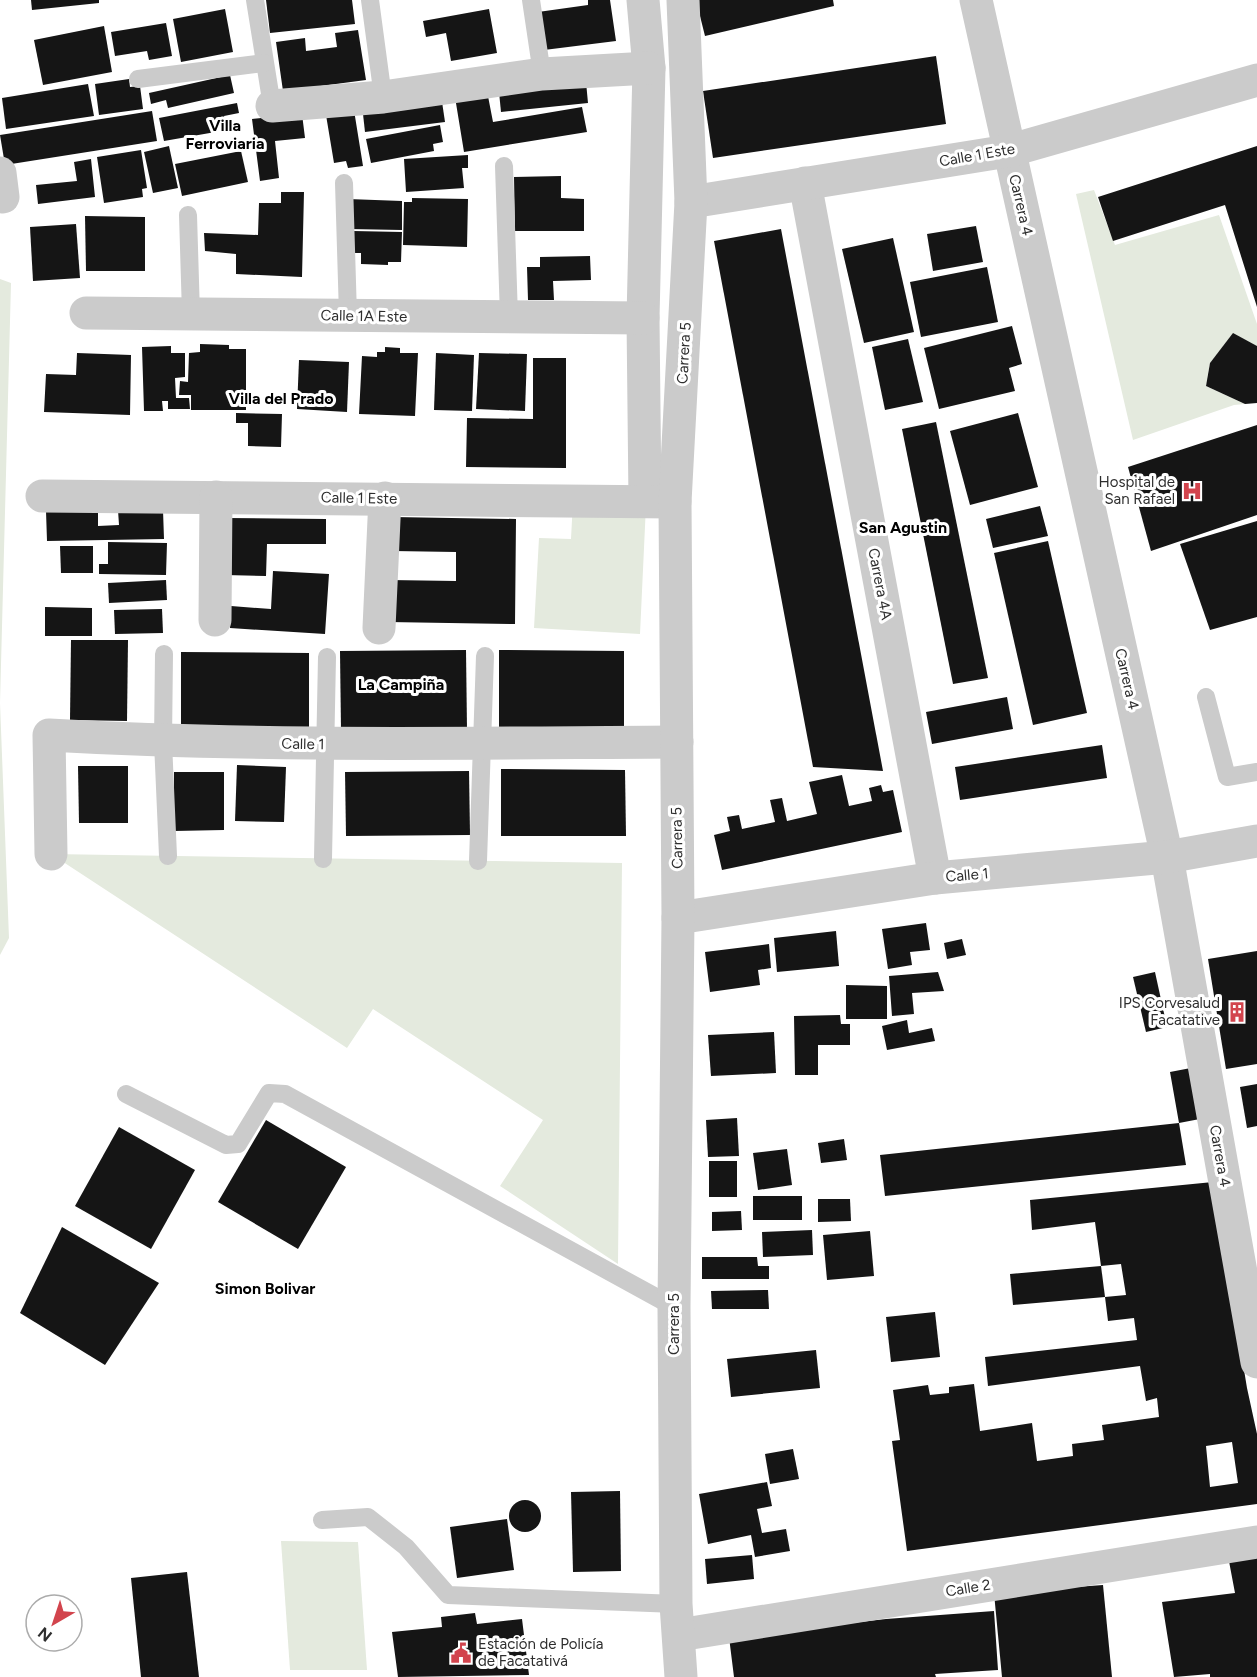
<svg xmlns="http://www.w3.org/2000/svg" width="1257" height="1677" font-family="Figtree,sans-serif">
	<rect width="100%" height="100%" fill="#fff"/>
	<!-- green -->
	<g fill="#e4eade">
		<path d="M1094 190 1115 245 1219 215 1257 324V346L1233 334 1210 363 1206 386 1245 404 1234 405 1133 440 1076 194Z"/>
		<path d="M0 279 11 283 0 703 9 938 0 955Z"/>
		<path d="M573 501 646 505 640 634 534 628 539 538 571 539Z"/>
		<path d="M51 854 622 863 618 1264 500 1186 543 1120 373 1009 347 1048Z"/>
		<path d="M281 1541 358 1542 367 1670H290Z"/>
	</g>
	<!-- building -->
	<g fill="#151515" fill-rule="evenodd">
		<path d="M31 0H99V3L32 10Z"/>
		<path d="M266 0H352L355 24 270 33Z"/>
		<path d="M588 0H610L616 41 544 50 538 12 588 5Z"/>
		<path d="M696 0H833L834 6 705 36Z"/>
		<path d="M225 9 233 52 181 62 173 19Z"/>
		<path d="M489 9 497 53 451 61 446 33 426 37 423 21Z"/>
		<path d="M166 23 172 56 149 60 147 51 115 56 111 32Z"/>
		<path d="M104 26 112 72 43 85 34 40Z"/>
		<path d="M358 30 366 80 283 91 276 42 305 38 306 51 337 47 335 33Z"/>
		<path d="M936 56 946 124 713 158 703 91Z"/>
		<path d="M230 75 234 93 168 108 166 100 151 104 149 93Z"/>
		<path d="M129 79 130 87 140 86 143 109 99 115 95 84Z"/>
		<path d="M586 82 588 103 501 112 499 92Z"/>
		<path d="M88 84 94 116 6 129 2 98Z"/>
		<path d="M487 91 493 122 582 107 587 132 464 152 455 97Z"/>
		<path d="M441 95 445 122 365 132 362 105Z"/>
		<path d="M237 103 239 113 224 116 227 130 164 141 159 118Z"/>
		<path d="M353 104 363 166 348 168 346 161 334 163 325 109Z"/>
		<path d="M152 111 157 141 5 165 0 135Z"/>
		<path d="M302 114 305 138 275 141 279 178 260 181 252 119Z"/>
		<path d="M440 125 443 142 433 144 434 151 371 163 366 139Z"/>
		<path d="M169 146 178 188 153 193 144 152Z"/>
		<path d="M1257 146V307L1225 205 1113 241 1098 197Z"/>
		<path d="M141 150 147 188 142 189 143 197 104 203 97 157Z"/>
		<path d="M241 151 248 182 182 196 175 164Z"/>
		<path d="M468 155V168H462L464 188 406 192 404 159Z"/>
		<path d="M91 159 95 197 38 204 36 185 77 181 74 162Z"/>
		<path d="M561 176V198L584 199V231H515L514 177Z"/>
		<path d="M281 192H304L302 277 236 274V254L205 251 204 233 258 235 259 203H281Z"/>
		<path d="M412 198 468 199 467 247 403 245 404 202H412Z"/>
		<path d="M348 199 402 201V230L348 229Z"/>
		<path d="M85 216 145 217V271H86Z"/>
		<path d="M76 224 80 278 33 281 30 227Z"/>
		<path d="M976 226 983 262 933 271 927 234Z"/>
		<path d="M781 229 883 771 813 767 714 241Z"/>
		<path d="M353 231 402 232 401 262H388V265L361 264V253H352Z"/>
		<path d="M893 238 914 332 864 343 842 249Z"/>
		<path d="M590 256 591 280 553 281 554 300H528L527 267H540V257Z"/>
		<path d="M987 267 998 322 921 337 910 282Z"/>
		<path d="M1012 326 1022 364 1009 368 1015 391 939 409 924 348Z"/>
		<path d="M1233 333 1257 346V403L1245 404 1206 386 1210 363Z"/>
		<path d="M908 339 923 402 885 410 872 347Z"/>
		<path d="M200 344 229 345V349H246V410H191V395H179L180 381 188 382 189 353 200 352Z"/>
		<path d="M171 346V353H185V377L175 378 176 398H189L190 409H168V401H162L163 411H144L142 347Z"/>
		<path d="M385 347 400 348V353H418L415 416 359 414 362 356 377 357V352H385Z"/>
		<path d="M77 353 131 355 130 415 44 412 46 374 76 375Z"/>
		<path d="M436 353 474 355 472 411 434 410Z"/>
		<path d="M479 353 527 354 525 411 476 409Z"/>
		<path d="M533 358H566V468L466 467 467 418 533 419Z"/>
		<path d="M299 360 349 362 347 412 297 409Z"/>
		<path d="M236 413 282 414 281 447 248 446V423H236Z"/>
		<path d="M1018 413 1038 487 970 505 950 431Z"/>
		<path d="M936 422 988 678 953 684 902 429Z"/>
		<path d="M1257 425V515L1151 551 1128 467Z"/>
		<path d="M1040 506 1048 536 993 548 986 519Z"/>
		<path d="M118 510H163L164 539 47 541 46 511H98V526L119 525Z"/>
		<path d="M393 517 516 519 515 624 388 622 389 580 456 581V552L393 551Z"/>
		<path d="M225 518 326 519V544H267L266 576 225 575Z"/>
		<path d="M1257 521V617L1210 630 1180 544Z"/>
		<path d="M1048 541 1087 713 1033 725 994 553Z"/>
		<path d="M108 542 167 543 166 575 99 574V564H108Z"/>
		<path d="M60 546H93V573H61Z"/>
		<path d="M273 571 329 574 325 634 230 628 231 606 271 609Z"/>
		<path d="M166 580 167 600 109 603 108 583Z"/>
		<path d="M45 607 92 608V636H45Z"/>
		<path d="M162 609 163 633 115 634 114 610Z"/>
		<path d="M71 640H128L127 721 70 720Z"/>
		<path d="M466 650 467 730H341L340 651Z"/>
		<path d="M499 650 624 651V733L499 731Z"/>
		<path d="M181 652 309 653V732L181 731Z"/>
		<path d="M1007 697 1013 729 932 744 926 712Z"/>
		<path d="M1102 745 1107 778 960 800 955 767Z"/>
		<path d="M237 765 286 767 284 822 235 821Z"/>
		<path d="M78 766H128V823H79Z"/>
		<path d="M501 769 625 770 626 836H501Z"/>
		<path d="M469 771 470 835 346 836 345 772Z"/>
		<path d="M174 772H224V830L174 831Z"/>
		<path d="M842 775 849 806 872 801 869 788 881 785 883 792 893 790 902 832 722 870 714 835 730 831 727 817 739 815 742 829 775 822 770 800 782 798 787 821 817 814 809 782Z"/>
		<path d="M926 923 930 950 910 952 912 965 888 969 882 929Z"/>
		<path d="M836 931 839 966 777 972 774 938Z"/>
		<path d="M962 939 966 955 947 959 944 943Z"/>
		<path d="M769 944 771 968 758 970 760 985 710 992 705 952Z"/>
		<path d="M1257 951V1064L1226 1069 1208 959Z"/>
		<path d="M938 972 944 991 912 993 914 1014 892 1016 889 976Z"/>
		<path d="M1155 972 1167 1027 1146 1032 1133 977Z"/>
		<path d="M846 985 887 986V1019H846Z"/>
		<path d="M840 1015 841 1024H850V1045H818V1075H795L794 1016Z"/>
		<path d="M907 1020 909 1033 932 1028 935 1041 887 1050 882 1026Z"/>
		<path d="M774 1032 776 1073 711 1076 708 1035Z"/>
		<path d="M1196 1067 1205 1118 1179 1123 1186 1165 885 1196 880 1155 1179 1123 1170 1072Z"/>
		<path d="M1257 1084V1126L1247 1128 1240 1087Z"/>
		<path d="M737 1118 739 1156 708 1157 706 1120Z"/>
		<path d="M266 1120 346 1167 298 1249 218 1202Z"/>
		<path d="M119 1127 195 1170 151 1249 75 1206Z"/>
		<path d="M844 1139 847 1160 821 1163 818 1143Z"/>
		<path d="M787 1149 792 1185 758 1190 753 1153Z"/>
		<rect x="709" y="1161" width="28" height="36"/>
		<path d="M1213 1182 1247 1388 1257 1434V1504L907 1551 892 1441 900 1440 893 1390 928 1385 930 1395 949 1393V1387L974 1384 980 1431 1032 1423 1037 1461 1073 1456 1072 1444 1104 1440 1102 1425 1159 1417 1157 1398 1146 1401 1140 1366 988 1386 985 1357 1137 1340 1134 1318 1108 1321 1105 1297 1126 1295 1121 1264 1101 1266 1095 1222 1032 1230 1030 1200ZM1232 1442 1238 1483 1210 1487 1206 1446Z"/>
		<rect x="753" y="1196" width="49" height="24"/>
		<path d="M818 1199H850L851 1221 818 1222Z"/>
		<path d="M741 1211 742 1230 712 1231V1212Z"/>
		<path d="M62 1227 159 1283 105 1365 20 1313Z"/>
		<path d="M812 1230 813 1255 763 1257 762 1232Z"/>
		<path d="M870 1231 874 1276 827 1280 823 1235Z"/>
		<path d="M702 1257H757L758 1266H769V1279H702Z"/>
		<path d="M1101 1266 1105 1297 1013 1305 1010 1274Z"/>
		<path d="M768 1290 769 1309H712L711 1291Z"/>
		<path d="M935 1312 940 1357 891 1362 886 1317Z"/>
		<path d="M816 1350 820 1388 731 1397 727 1359Z"/>
		<path d="M793 1449 799 1479 770 1484 765 1454Z"/>
		<path d="M767 1482 772 1506 757 1509 762 1533 786 1529 790 1551 755 1557 751 1535 708 1544 699 1494Z"/>
		<path d="M620 1491 621 1571 573 1572 571 1492Z"/>
		<circle cx="525" cy="1516" r="16"/>
		<path d="M507 1519 514 1570 457 1578 450 1527Z"/>
		<path d="M1257 1551V1677H1210V1674L1174 1677 1162 1602 1235 1593 1228 1556Z"/>
		<path d="M752 1555 754 1579 707 1584 705 1559Z"/>
		<path d="M187 1572 199 1677H141L131 1578Z"/>
		<path d="M1103 1585 1112 1677H1002L994 1593Z"/>
		<path d="M994 1611 998 1670 935 1674 936 1677H734L729 1637 886 1619Z"/>
		<path d="M475 1613 477 1624 522 1619 529 1675 398 1677 392 1632 442 1627 441 1617Z"/>
	</g>
	<g fill="none" stroke-linecap="round" stroke-linejoin="round">
		<!-- lane -->
		<g stroke="#cbcbcb" stroke-width="18">
			<path d="M255 0 272 106"/>
			<path d="M370 0 383 97"/>
			<path d="M531 0 542 74"/>
			<path d="M138 79 264 63"/>
			<path d="M504 166 509 317"/>
			<path d="M344 183 348 315"/>
			<path d="M188 215 191 314"/>
			<path d="M164 654 163 742 168 856"/>
			<path d="M1206 697 1227 777 1257 772"/>
			<path d="M323 859 327 657"/>
			<path d="M478 861 485 656"/>
			<path d="M126 1094 226 1145 238 1144 269 1093 285 1094 674 1307"/>
			<path d="M322 1520 368 1517 406 1547 448 1595 676 1604"/>
		</g>
		<!-- street -->
		<g stroke="#cbcbcb" stroke-width="33">
			<path d="M643 0 649 68 643 318 645 501"/>
			<path d="M976 0 1167 857 1257 1362"/>
			<path d="M272 106 383 97 542 74 649 68"/>
			<path d="M0 173 3 197"/>
			<path d="M805 183 935 878"/>
			<path d="M691 202 1008 151 1257 80"/>
			<path d="M86 313 643 318"/>
			<path d="M42 496 675 502"/>
			<path d="M215 620 216 497"/>
			<path d="M379 628 385 498"/>
			<path d="M51 854 49 735C258 747 467 743 677 742"/>
			<path d="M678 918 935 878 1167 857 1257 841"/>
			<path d="M679 1635 1257 1542"/>
			<path d="M681 1677 676 1604 674 1307 678 918 675 502 691 202 683 0"/>
		</g>
	</g>
	<!-- icons -->
	<defs>
		<g id="hospital-bare" transform="scale(1.62)"><path d="M-5-5h3v3.5h4V-5h3V5h-3V1.5h-4V5h-3Z" fill="#d2444d" stroke="#fff" stroke-width="2.5" paint-order="stroke"/></g>
		<g id="building-bare" transform="scale(1.62)"><path d="M-4-6H4V6H1V3H-1V6H-4ZM-2.5-4.3h1.7v1.8h-1.7ZM.8-4.3h1.7v1.8H.8ZM-2.5-1h1.7V.8h-1.7ZM.8-1h1.7V.8H.8Z" fill="#d2444d" stroke="#fff" stroke-width="2.5" paint-order="stroke"/></g>
		<g id="civic-bare" transform="scale(1.62)"><path d="M-.6-6.5H3V-4.5H.6V-3L4-1V1h2V6H-6V1h2V-1L-.6-3ZM-1.2 2.5V6h2.4V2.5Z" fill="#d2444d" stroke="#fff" stroke-width="2.5" paint-order="stroke"/></g>
	</defs>
	<g fill-rule="evenodd">
		<use href="#hospital-bare" x="1192" y="491"/>
		<use href="#building-bare" x="1237" y="1012"/>
		<use href="#civic-bare" x="461" y="1653"/>
	</g>
	<g text-anchor="middle" stroke-width="6" stroke-linejoin="round" paint-order="stroke">
		<!-- street labels -->
		<g font-size="15" fill="#2e2e2e" stroke="#fff">
			<text transform="translate(977 155) rotate(-10)" y="5">Calle 1 Este</text>
			<text transform="translate(1021 205) rotate(77)" y="5">Carrera 4</text>
			<text transform="translate(364 316) rotate(1)" y="5">Calle 1A Este</text>
			<text transform="translate(684 353) rotate(-87)" y="5">Carrera 5</text>
			<text transform="translate(359 498) rotate(1)" y="5">Calle 1 Este</text>
			<text transform="translate(880 584) rotate(79)" y="5">Carrera 4A</text>
			<text transform="translate(1127 679) rotate(77)" y="5">Carrera 4</text>
			<text transform="translate(303 744) rotate(1)" y="5">Calle 1</text>
			<text transform="translate(677 838) rotate(-91)" y="5">Carrera 5</text>
			<text transform="translate(967 875) rotate(-5)" y="5">Calle 1</text>
			<text transform="translate(1220 1156) rotate(80)" y="5">Carrera 4</text>
			<text transform="translate(674 1324) rotate(-90)" y="5">Carrera 5</text>
			<text transform="translate(968 1588) rotate(-9)" y="5">Calle 2</text>
		</g>
		<!-- poi labels -->
		<g font-size="15" fill="#2e2e2e" stroke="#fff" text-anchor="end">
			<text x="1175" y="487">Hospital de<tspan x="1175" dy="17">San Rafael</tspan></text>
			<text x="1220" y="1008">IPS Corvesalud<tspan x="1220" dy="17">Facatative</tspan></text>
			<text x="478" y="1649" text-anchor="start">Estación de Policía<tspan x="478" dy="17">de Facatativá</tspan></text>
		</g>
		<!-- neighbourhood labels -->
		<g font-size="16" font-weight="bold" fill="#000" stroke="#fff">
			<text x="225" y="131">Villa<tspan x="225" dy="18">Ferroviaria</tspan></text>
			<text x="281" y="404">Villa del Prado</text>
			<text x="903" y="533">San Agustin</text>
			<text x="401" y="690">La Campiña</text>
			<text x="265" y="1294">Simon Bolivar</text>
		</g>
	</g>
	<!-- north arrow -->
	<g transform="translate(54 1623) rotate(219)"><circle r="28" fill="#ffffff" stroke="#ababab" stroke-width="1.5"/>
	<path d="M0-4.5L10 22L0 15L-10 22Z" fill="#d2444d"/>
	<text y="-9" font-size="16" font-weight="bold" text-anchor="middle" fill="#2e2e2e">N</text>
	</g>
</svg>
